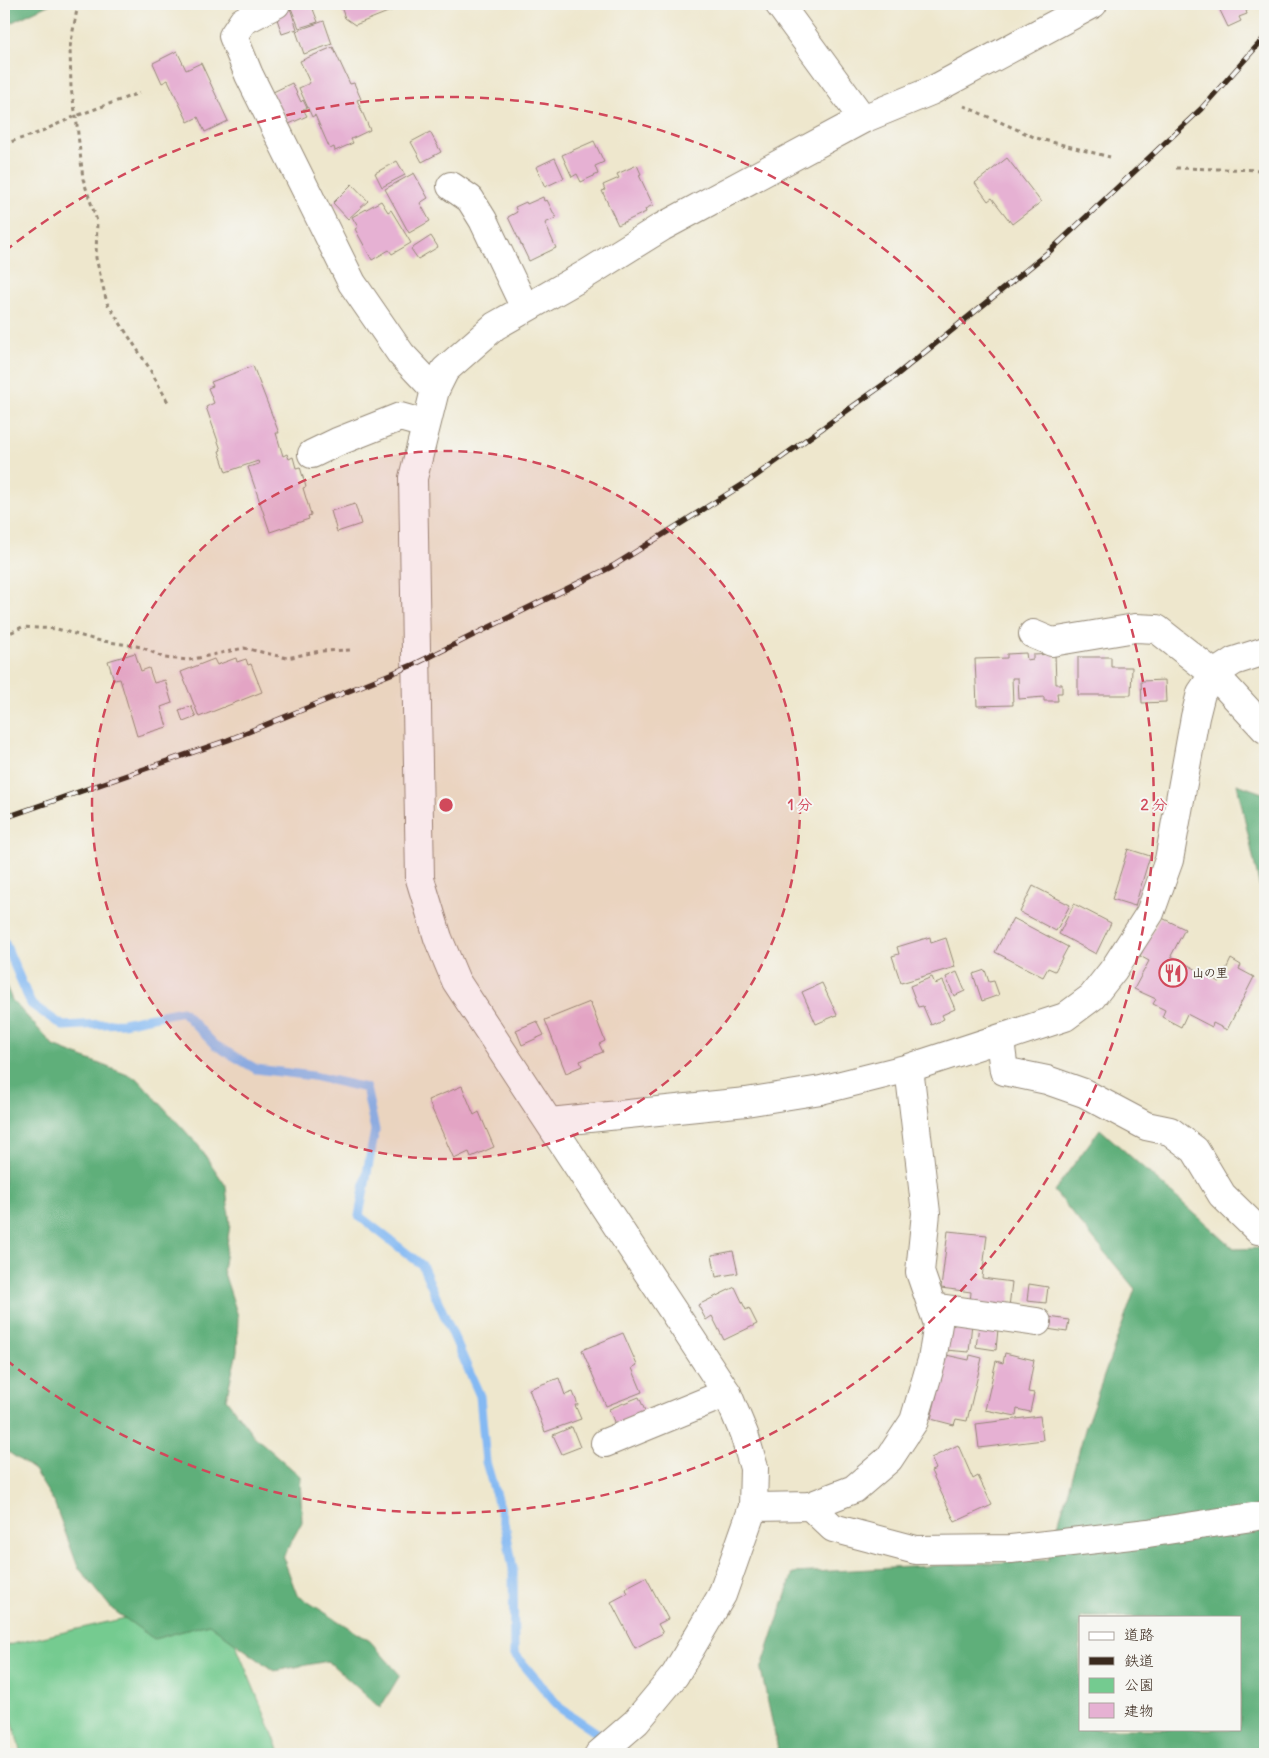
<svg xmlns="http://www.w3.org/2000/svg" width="1269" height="1758" font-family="Delius,'Klee One',sans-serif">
	<rect width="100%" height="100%" fill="#f6f6f2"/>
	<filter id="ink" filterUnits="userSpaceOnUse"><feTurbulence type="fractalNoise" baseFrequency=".02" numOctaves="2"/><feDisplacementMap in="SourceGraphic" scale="10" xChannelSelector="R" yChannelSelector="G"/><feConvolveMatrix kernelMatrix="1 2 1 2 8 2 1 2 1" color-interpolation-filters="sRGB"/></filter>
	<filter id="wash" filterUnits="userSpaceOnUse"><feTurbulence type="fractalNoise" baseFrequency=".0096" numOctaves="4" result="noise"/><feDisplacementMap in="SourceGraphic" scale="20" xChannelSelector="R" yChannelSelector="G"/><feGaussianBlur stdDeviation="1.12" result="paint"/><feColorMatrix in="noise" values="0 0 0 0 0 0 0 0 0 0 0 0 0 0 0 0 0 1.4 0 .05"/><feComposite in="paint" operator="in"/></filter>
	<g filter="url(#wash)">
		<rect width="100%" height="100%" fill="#eee7cd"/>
		<!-- green -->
		<path fill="#74cb90" stroke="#587a57" d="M216 1597 281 1754H21L4 1688V1646Z"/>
		<!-- forest -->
		<g fill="#5faf7a" stroke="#4d6c4c" fill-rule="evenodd">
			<path d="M4 4H50L4 26Z"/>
			<path d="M1237 784 1265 794V901L1261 893Z"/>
			<path d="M4 981 12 1000 54 1046 138 1079 198 1145 226 1186 230 1225 223 1270 238 1316 237 1352 226 1399 254 1436 300 1476 302 1522 283 1557 297 1595 370 1641 400 1675 380 1708 328 1661 274 1671 209 1624 154 1639 112 1609 78 1567 54 1502 34 1470 4 1449Z"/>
			<path d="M1100 1129 1234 1249 1265 1248V1754H779L761 1670 793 1573 1048 1560 1086 1426 1135 1289 1054 1191ZM1080 1617H1240V1729H1080Z"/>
		</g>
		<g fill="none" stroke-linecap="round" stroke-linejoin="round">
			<!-- stream -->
			<path stroke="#84b9f3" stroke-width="9" d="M4 941 31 1004 63 1026 123 1023 182 1011 215 1045 256 1069 313 1076 366 1088 375 1130 359 1216 422 1265 480 1396 486 1462 506 1530 513 1569 514 1653 560 1708 628 1754"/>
		</g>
		<g id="blocks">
			<!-- building -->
			<g fill="#e6b1d3">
				<path d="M302 4H311L318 22 299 28 291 8Z"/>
				<path d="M340 4H397L398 8 355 25 345 18Z"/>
				<path d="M1217 4H1260L1246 11 1247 14 1239 17 1241 21 1228 27Z"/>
				<path d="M290 8 297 29 282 34 275 13Z"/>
				<path d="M324 21 332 44 304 54 296 31Z"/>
				<path d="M333 47 350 84 354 83 361 99 357 100 370 130 351 139 353 143 335 151 334 147 330 149 315 115 312 117 299 88 310 83 300 61Z"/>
				<path d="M177 51 186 70 201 63 228 121 205 132 198 117 188 122 168 80 162 83 153 63Z"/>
				<path d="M292 83 301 102 303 100 307 108 303 109 307 116 289 124 271 93Z"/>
				<path d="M430 132 441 152 422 162 411 142Z"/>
				<path d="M594 141 604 162 595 166 598 174 581 182 577 174 572 177 562 155Z"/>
				<path d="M555 158 564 178 545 187 536 167Z"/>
				<path d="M1007 158 1041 202 1012 224 992 198 988 201 975 183Z"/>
				<path d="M397 161 405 175 382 187 375 173Z"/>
				<path d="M637 165 641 174 639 175 653 205 645 209 646 212 618 225 602 191 605 190 603 185 619 178 617 174Z"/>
				<path d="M414 173 428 198 420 203 430 221 409 233 385 189Z"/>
				<path d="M352 184 368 201 348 219 333 203Z"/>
				<path d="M543 197 544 201 547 200 556 218 545 223 556 248 529 261 508 217 517 212 515 207 526 202 527 204Z"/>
				<path d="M381 201 388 212 391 210 411 243 392 254 389 250 372 260 355 229 358 227 352 217Z"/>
				<path d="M431 236 438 247 418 259 411 249Z"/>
				<path d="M253 366 279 433H276L283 456 287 454 289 459 293 457 296 468 300 467 306 487 303 488 311 515 308 516 309 519 270 532 248 467 259 464 258 461 226 472 219 451 221 450 206 407 214 403 208 388 213 386 211 382Z"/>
				<path d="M355 504 361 524 337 532 331 511Z"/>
				<path d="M135 653 141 671 149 668 154 683 165 680 172 703 161 707 167 727 137 736 120 679 114 680 108 661Z"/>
				<path d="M1026 653 1027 660 1033 659V655L1055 654 1056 684H1062V693H1057L1058 701H1044V697L1019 699 1018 678H1012L1013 705 977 706 975 659 1007 658V654Z"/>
				<path d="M1078 657H1111V667H1132L1131 695H1078Z"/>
				<path d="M236 658 237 662 246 659 248 665 251 664 262 692 199 717 181 672 214 659 217 665Z"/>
				<path d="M1165 680 1166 702 1142 703 1141 681Z"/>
				<path d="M191 706 196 717 183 722 179 710Z"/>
				<path d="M1128 849 1150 856 1135 906 1112 899Z"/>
				<path d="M1033 886 1070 905 1056 931 1020 912Z"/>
				<path d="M1074 904 1111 923 1096 954 1059 934Z"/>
				<path d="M1160 917 1185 929 1171 956 1220 982 1231 959 1241 965 1239 969 1254 977 1227 1030 1213 1023 1212 1027 1187 1014 1181 1027 1162 1017 1165 1010 1153 1004 1156 999 1134 989 1149 961 1140 956Z"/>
				<path d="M1013 918 1068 947 1055 971 1048 968 1043 977 995 952Z"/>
				<path d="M930 937 931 943 946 938 955 967 901 983 892 956 899 954 897 947Z"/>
				<path d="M985 970 989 982 994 981 999 995 982 1001 973 974Z"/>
				<path d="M957 972 965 991 954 996 946 977Z"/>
				<path d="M932 977 935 984 943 981 955 1009 942 1015 944 1019 931 1025 923 1006 918 1007 910 986Z"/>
				<path d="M822 983 837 1015 816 1024 802 992Z"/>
				<path d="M590 1002 605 1041 599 1044 603 1052 580 1061 582 1066 566 1073 545 1020Z"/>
				<path d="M537 1021 544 1035 522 1045 516 1030Z"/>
				<path d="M462 1086 474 1115 479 1112 494 1147 471 1157 469 1152 454 1159 428 1100Z"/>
				<path d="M948 1231 987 1235 982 1278 1012 1282 1009 1307 970 1303 971 1292 941 1288Z"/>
				<path d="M733 1251 738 1273 716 1277 712 1255Z"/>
				<path d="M1029 1284 1048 1287 1046 1303 1027 1301Z"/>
				<path d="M735 1287 746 1310 749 1308 757 1324 724 1340 712 1316 706 1320 698 1305Z"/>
				<path d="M1049 1317 1069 1320 1067 1332 1047 1329Z"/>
				<path d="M948 1321 972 1323 969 1352 945 1350Z"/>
				<path d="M979 1326 998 1329 996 1350 976 1347Z"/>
				<path d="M623 1333 637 1365 632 1368 642 1392 606 1406 582 1350Z"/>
				<path d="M1005 1353 1034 1360 1028 1392 1034 1393 1030 1412 1017 1409 1016 1416 985 1410 996 1361 1003 1363Z"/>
				<path d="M946 1355 969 1360 970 1355 982 1358 967 1421 956 1419 954 1425 931 1419Z"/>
				<path d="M559 1378 565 1395 573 1392 578 1405H575L581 1419 545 1432 529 1389Z"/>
				<path d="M639 1397 646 1413 616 1427 609 1409Z"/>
				<path d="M1040 1416 1043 1440 979 1448 976 1424Z"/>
				<path d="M572 1427 580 1447 562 1454 553 1435Z"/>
				<path d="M958 1445 973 1479 978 1476 992 1505 955 1522 931 1471 936 1469 931 1458Z"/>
				<path d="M646 1577 668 1619 658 1624 663 1633 635 1648 611 1602 628 1593 625 1588Z"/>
			</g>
		</g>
	</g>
	<g filter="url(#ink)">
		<use href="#blocks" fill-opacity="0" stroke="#948876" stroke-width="1"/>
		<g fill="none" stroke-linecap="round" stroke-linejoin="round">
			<!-- minor casing -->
			<g stroke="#948876" stroke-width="30">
				<g id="minor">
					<path d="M276 4 243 21 233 36 249 75 352 283 401 354 435 390"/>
					<path d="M779 4 863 119"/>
					<path d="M451 186 470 199 483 220 525 308"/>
					<path d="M312 454 337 442 400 417 425 424"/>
					<path d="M1033 634 1052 642 1135 628 1157 629 1214 674 1265 729"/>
					<path d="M1000 1040 1004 1071 1047 1080 1084 1093 1146 1126 1170 1131 1195 1150 1222 1195 1258 1230"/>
					<path d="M550 1122 746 1102 821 1090 909 1068 1065 1017 1092 997 1114 969 1150 913 1169 860 1195 717 1201 693 1214 674 1234 661 1265 651"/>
					<path d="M932 1307 1037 1322"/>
					<path d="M605 1443 727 1393"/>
					<path d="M810 1506 833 1528 916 1550 1011 1549 1148 1533 1265 1515"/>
					<path d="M753 1507 810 1506 854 1489 889 1459 914 1421 932 1360 938 1324 920 1272 926 1213 909 1068"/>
					<path d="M599 1754 636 1722 675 1675 722 1595 753 1507 754 1468 744 1434 727 1393 456 981 438 938 420 879 413 478 435 390 445 370 495 326 588 273 662 227 863 119 931 91 1093 4"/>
				</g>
			</g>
			<!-- path -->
			<g stroke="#948876" stroke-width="3" stroke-dasharray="4 4" stroke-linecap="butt">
				<path d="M78 4 70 47 71 89 76 116 83 179 97 221 96 258 107 303 148 366 169 404"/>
				<path d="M964 106 1036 138 1110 157"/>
				<path d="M4 144 35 134 76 116 139 93"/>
				<path d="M1176 168 1265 170"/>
				<path d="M4 636 22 627 57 629 96 640 142 647 164 658 189 660 244 648 287 658 320 651 350 650"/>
			</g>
			<!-- minor -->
			<use href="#minor" stroke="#fff" stroke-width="28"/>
			<!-- rail casing -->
			<g stroke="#3b2a1e" stroke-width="5.5">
				<path id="rail" d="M4 818 228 740 415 664 613 566 750 480 894 377 1051 250 1201 109 1265 37"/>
			</g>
			<!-- rail -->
			<use href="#rail" stroke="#f6f6f2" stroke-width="4" stroke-dasharray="11" stroke-linecap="butt"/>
		</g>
	</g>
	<!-- distance rings -->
	<circle cx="446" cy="805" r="354" fill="#d1495b" fill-opacity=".12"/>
	<g fill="none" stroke="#d1495b" stroke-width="2.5" stroke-dasharray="9 6">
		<circle cx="446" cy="805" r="354"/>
		<path d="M5 251A708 708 0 1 1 5 1359"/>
	</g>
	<!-- icons -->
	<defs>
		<g id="restaurant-ring" transform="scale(1.4375)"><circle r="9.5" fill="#f6f6f2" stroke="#d1495b" stroke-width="1.5"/><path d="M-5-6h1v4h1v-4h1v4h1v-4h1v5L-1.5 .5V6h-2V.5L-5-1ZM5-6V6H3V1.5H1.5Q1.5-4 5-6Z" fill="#d1495b"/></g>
	</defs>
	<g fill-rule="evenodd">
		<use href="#restaurant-ring" x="1173" y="973"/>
	</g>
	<g text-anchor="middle" stroke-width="4" stroke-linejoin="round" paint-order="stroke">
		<!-- poi labels -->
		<g font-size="12" font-weight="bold" fill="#3b2a1e" stroke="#f6f6f2" text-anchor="start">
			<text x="1192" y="977">山の里</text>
		</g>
	</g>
	<circle cx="446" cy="805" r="8" fill="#d1495b" stroke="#f6f6f2" stroke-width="2.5"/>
	<g font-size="15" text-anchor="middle" font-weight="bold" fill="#d1495b" stroke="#f6f6f2" stroke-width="4" stroke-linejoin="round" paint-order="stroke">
		<text x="800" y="810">1 分</text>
		<text x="1154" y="810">2 分</text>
	</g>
	<!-- margin -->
	<rect width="1269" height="1758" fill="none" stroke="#f6f6f2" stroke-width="20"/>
	<!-- legend -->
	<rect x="1079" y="1616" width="162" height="115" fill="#f6f6f2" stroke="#aba49d"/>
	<rect x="1089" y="1632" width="25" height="8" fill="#ffffff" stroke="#aba49d"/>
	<text x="1124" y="1640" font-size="15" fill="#3b2a1e">道路</text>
	<rect x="1089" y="1657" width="25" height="8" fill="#3b2a1e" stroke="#aba49d"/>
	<text x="1124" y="1666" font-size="15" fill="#3b2a1e">鉄道</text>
	<rect x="1089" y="1678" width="25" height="15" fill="#74cb90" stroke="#aba49d"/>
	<text x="1124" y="1690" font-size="15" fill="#3b2a1e">公園</text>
	<rect x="1089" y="1703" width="25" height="15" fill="#e6b1d3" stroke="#aba49d"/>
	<text x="1124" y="1716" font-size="15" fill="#3b2a1e">建物</text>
</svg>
